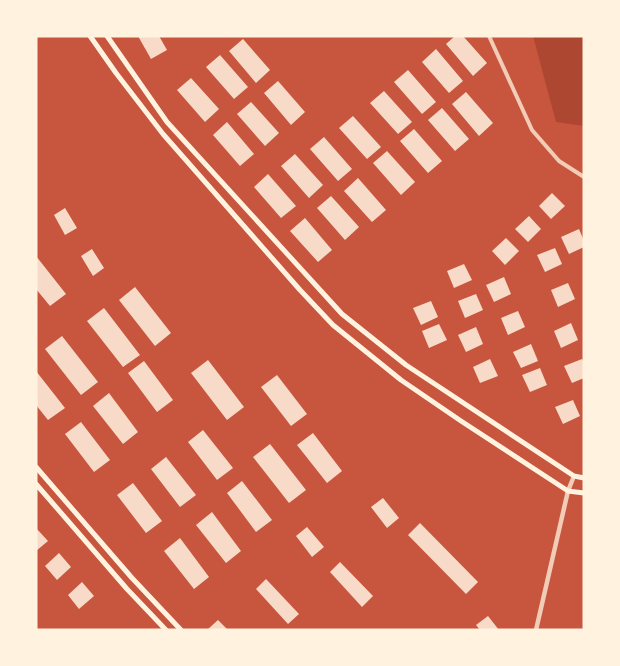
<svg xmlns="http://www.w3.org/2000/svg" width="620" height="666" font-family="Overpass,sans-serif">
	<rect width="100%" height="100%" fill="#c8553d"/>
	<!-- green -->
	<path fill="#ae4732" d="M533 36H584V126L556 122Z"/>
	<!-- building -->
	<g fill="#f7dbc8">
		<path d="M138 36H159L167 50 151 59Z"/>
		<path d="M455 36H463L487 63 473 76 446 44Z"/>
		<path d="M243 39 270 70 256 83 229 51Z"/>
		<path d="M436 49 463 81 449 93 422 62Z"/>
		<path d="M220 55 248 87 234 99 206 67Z"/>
		<path d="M408 70 436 102 422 114 394 82Z"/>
		<path d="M191 78 219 109 205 122 177 90Z"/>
		<path d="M278 81 305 112 291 125 264 93Z"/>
		<path d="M384 91 412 122 398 134 370 103Z"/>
		<path d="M466 92 493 123 479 136 452 104Z"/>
		<path d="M251 102 279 133 265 146 237 114Z"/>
		<path d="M442 108 469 139 455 151 428 120Z"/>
		<path d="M353 116 381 147 367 159 339 128Z"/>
		<path d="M227 122 254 154 240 166 213 135Z"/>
		<path d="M414 129 442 161 428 173 400 141Z"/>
		<path d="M324 137 352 169 338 181 310 149Z"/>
		<path d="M387 151 415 182 401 195 373 163Z"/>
		<path d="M295 154 323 185 309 198 281 166Z"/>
		<path d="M268 174 296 206 281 218 254 187Z"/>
		<path d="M358 178 386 210 372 222 344 191Z"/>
		<path d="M552 193 565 206 551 219 539 206Z"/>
		<path d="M331 196 359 227 345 240 317 208Z"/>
		<path d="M65 208 77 228 65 235 54 215Z"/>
		<path d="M529 216 541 229 528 242 515 229Z"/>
		<path d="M305 218 332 250 318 262 290 231Z"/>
		<path d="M579 229 584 241V247L569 254 561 237Z"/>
		<path d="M506 238 519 251 505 265 492 251Z"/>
		<path d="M555 248 562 264 545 272 537 255Z"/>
		<path d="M92 249 104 268 93 276 81 256Z"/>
		<path d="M36 256 66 294 50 306 36 289Z"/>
		<path d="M464 264 472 280 454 288 447 271Z"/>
		<path d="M504 277 511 294 494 302 486 285Z"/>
		<path d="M568 283 575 299 558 307 551 290Z"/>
		<path d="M135 287 171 333 155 346 119 300Z"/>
		<path d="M476 294 483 310 465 318 458 301Z"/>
		<path d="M431 301 438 317 421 325 413 308Z"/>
		<path d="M104 308 140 355 123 367 87 321Z"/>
		<path d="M518 311 525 327 508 335 501 318Z"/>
		<path d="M571 323 578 340 561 348 554 331Z"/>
		<path d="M439 324 447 340 429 348 422 331Z"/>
		<path d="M476 327 483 344 466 352 458 335Z"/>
		<path d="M62 336 98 382 81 395 45 349Z"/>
		<path d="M531 344 538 361 521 368 513 352Z"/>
		<path d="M490 359 498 376 480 383 473 367Z"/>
		<path d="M582 359 584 363V378L572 383 564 366Z"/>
		<path d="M208 360 244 407 227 420 191 373Z"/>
		<path d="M144 361 173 400 157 412 128 373Z"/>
		<path d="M540 368 547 385 530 392 522 375Z"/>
		<path d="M36 371 65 408 48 420 36 405Z"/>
		<path d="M277 375 307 414 291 426 261 387Z"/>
		<path d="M109 393 138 432 123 444 93 406Z"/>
		<path d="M573 400 580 416 563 424 555 407Z"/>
		<path d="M81 422 110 460 94 472 65 434Z"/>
		<path d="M203 430 233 468 217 480 188 442Z"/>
		<path d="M313 433 342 471 327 483 297 445Z"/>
		<path d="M270 444 306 490 289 503 253 457Z"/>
		<path d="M166 457 196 495 180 507 151 469Z"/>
		<path d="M242 481 272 520 256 532 227 493Z"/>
		<path d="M133 483 162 521 146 533 117 495Z"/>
		<path d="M383 498 399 518 387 528 371 507Z"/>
		<path d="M212 512 241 551 226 563 196 525Z"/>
		<path d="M420 523 478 582 466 594 408 535Z"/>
		<path d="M307 527 324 547 312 557 296 536Z"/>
		<path d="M36 528 48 541 36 551Z"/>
		<path d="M180 538 209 577 194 589 164 551Z"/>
		<path d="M59 553 71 567 57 580 45 566Z"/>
		<path d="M340 562 373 596 362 607 330 572Z"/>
		<path d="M266 579 299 614 288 624 256 589Z"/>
		<path d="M82 582 94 596 79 609 68 595Z"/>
		<path d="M488 616 499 630H480L476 625Z"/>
		<path d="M218 620 228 630H207Z"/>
	</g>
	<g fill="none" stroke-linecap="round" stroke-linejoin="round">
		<!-- minor -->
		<path stroke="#f1ccb7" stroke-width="4" d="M489 36 532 130 559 161 584 177"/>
		<!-- tertiary -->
		<path stroke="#f1ccb7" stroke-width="4.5" d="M536 630 568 491 574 476"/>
		<!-- secondary -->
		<g stroke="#fff3e0" stroke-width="5">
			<path d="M90 36 116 73 163 134 300 290 333 325 401 380 461 421 568 491 584 493"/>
			<path d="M107 36 167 122 342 314 406 365 574 476 584 478"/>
			<path d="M36 467 132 578 181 630"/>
			<path d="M36 484 127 589 166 630"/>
		</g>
	</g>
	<!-- border -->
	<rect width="620" height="666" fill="none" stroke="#fff3e0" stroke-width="75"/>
</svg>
